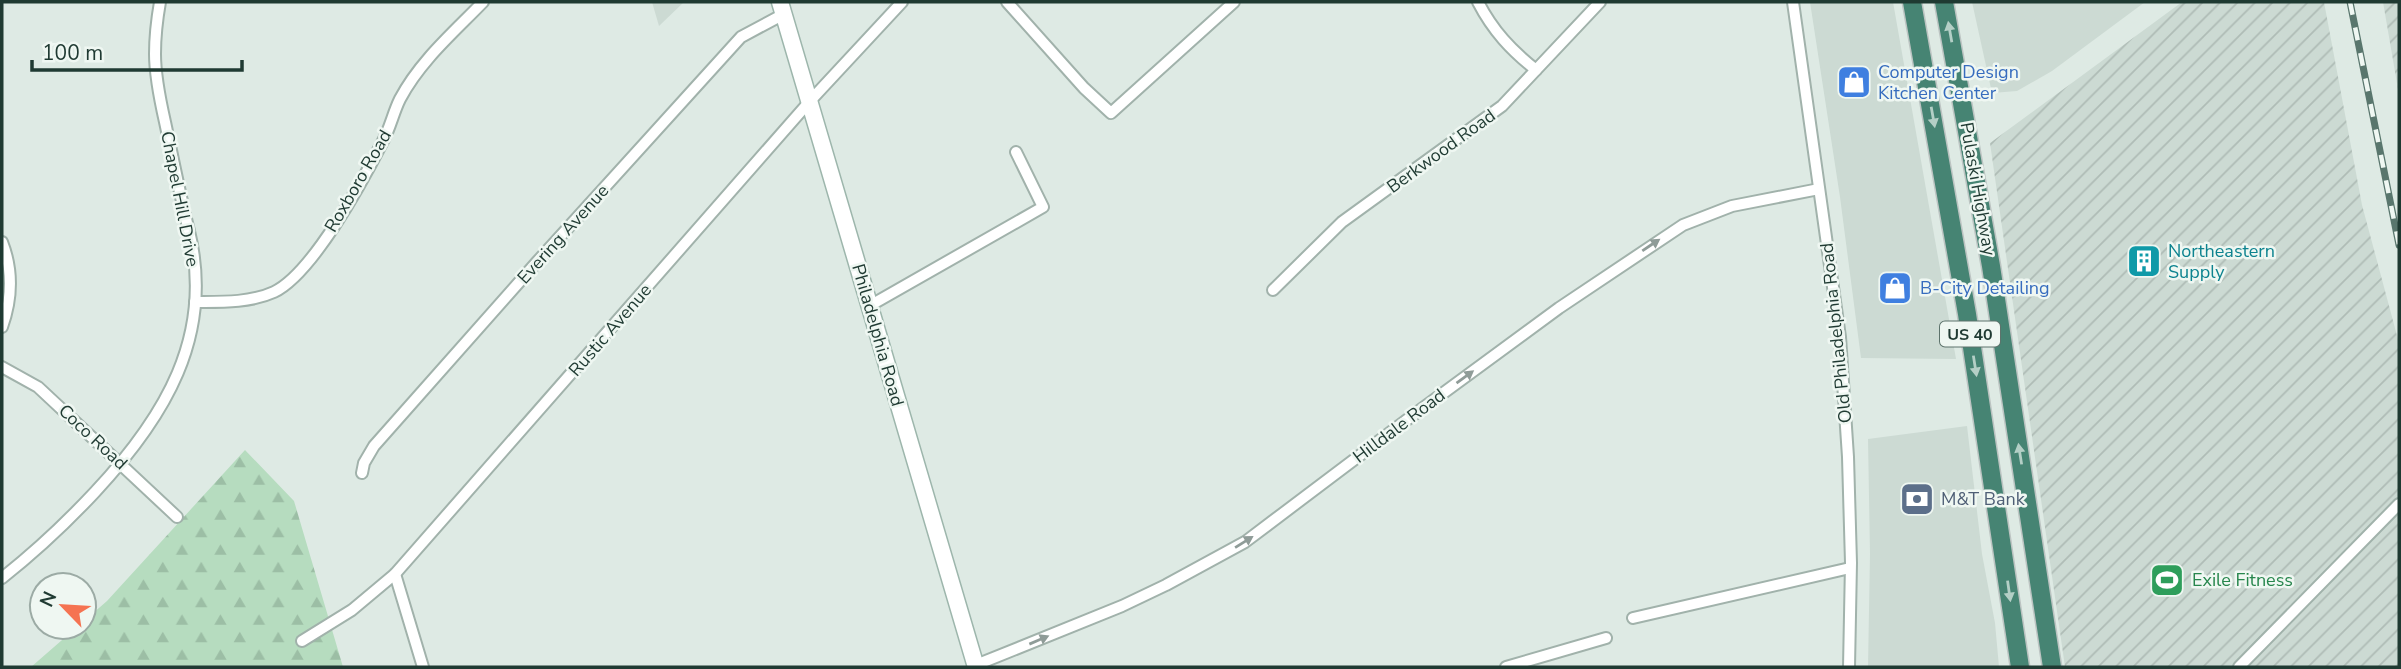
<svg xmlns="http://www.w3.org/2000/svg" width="2401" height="669" font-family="'Nunito Sans',sans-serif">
	<defs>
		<pattern id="industrial-furrows" width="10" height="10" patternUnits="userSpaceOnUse" patternTransform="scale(1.75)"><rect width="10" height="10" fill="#ccdad3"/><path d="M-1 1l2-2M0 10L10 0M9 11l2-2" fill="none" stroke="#afbcb6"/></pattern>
		<pattern id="forest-firs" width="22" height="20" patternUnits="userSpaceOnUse" patternTransform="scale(1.75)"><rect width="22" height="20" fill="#b6dcbf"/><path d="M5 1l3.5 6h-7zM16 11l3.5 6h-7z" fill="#9cbea5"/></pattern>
	</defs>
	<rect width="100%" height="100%" fill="#deeae4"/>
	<!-- built -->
	<g fill="#ccdad3">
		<path d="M652 2H684L659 26Z"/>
		<path d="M1810 2H1893L1956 359 1861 358 1840 197Z"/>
		<path d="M1972 2H2145L2052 71 2017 91 1992 93Z"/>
		<path d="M1967 426 1982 554 1995 623 1999 667H1868L1870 554 1868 439Z"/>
	</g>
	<!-- industrial -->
	<g fill="url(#industrial-furrows)">
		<path d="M2182 2H2324L2362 205 2399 343V667H2065L1990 143Z"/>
		<path d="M2383 2H2399V95Z"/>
	</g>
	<!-- forest -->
	<path fill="url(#forest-firs)" d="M245 450 294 501 343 667H31L77 627H84V621L107 601Z"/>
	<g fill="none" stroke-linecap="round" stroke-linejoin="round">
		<!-- minor casing -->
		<g stroke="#a1b2ab" stroke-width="14">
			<g id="minor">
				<path d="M1007 2 1084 88 1111 113 1234 2"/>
				<path d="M1478 2C1493 31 1511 50 1536 70"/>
				<path d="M1793 2 1840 337 1848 457 1851 563 1849 667"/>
				<path d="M2 242C13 270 12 299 2 327"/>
				<path d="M1273 290 1342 222 1502 106 1600 2"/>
				<path d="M195 302C221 302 250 303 274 292 312 274 362 182 382 143 390 129 393 113 400 99 420 61 454 32 483 2"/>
				<path d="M871 305 1043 207 1016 152"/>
				<path d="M2 367 38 387 177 517"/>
				<path d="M362 473 364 463 374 446 537 262 741 37 784 14"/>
				<path d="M395 574 423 667"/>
				<path d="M2 578C35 552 66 523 95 492 164 418 215 336 189 231 180 195 173 159 165 122 160 100 155 77 155 54 155 36 157 19 160 2"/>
				<path d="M1633 618 1850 568"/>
				<path d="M302 641 352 610 395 574 810 101 902 2"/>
				<path d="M976 665 1122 606 1166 585 1245 542 1412 416 1559 308 1683 225 1732 206 1819 189"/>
				<path d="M1506 667 1606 638"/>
				<path d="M2239 667 2399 504"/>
			</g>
		</g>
		<!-- secondary casing -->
		<g stroke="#9db6ac" stroke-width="19">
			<path id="secondary" d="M780 2 976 667"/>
		</g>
		<!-- trunk casing -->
		<g stroke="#bcc4c2" stroke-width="21">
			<g id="trunk">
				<path d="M1912 2 1967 314 2020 667"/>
				<path d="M1944 2 1991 266 2052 667"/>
			</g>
		</g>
		<!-- minor -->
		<use href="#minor" stroke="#fff" stroke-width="10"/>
		<!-- secondary -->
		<use href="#secondary" stroke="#fff" stroke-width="16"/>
		<!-- trunk -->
		<use href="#trunk" stroke="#468473" stroke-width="18"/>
		<!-- rail casing -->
		<g stroke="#59766d" stroke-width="7">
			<path id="rail" d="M2350 2 2399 245"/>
		</g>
		<!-- rail -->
		<use href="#rail" stroke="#eff7f2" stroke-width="4.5" stroke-dasharray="13" stroke-linecap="butt"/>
	</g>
	<!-- one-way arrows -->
	<defs><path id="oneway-solid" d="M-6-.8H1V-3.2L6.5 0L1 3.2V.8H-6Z" transform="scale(1.75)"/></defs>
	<g fill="#b4cfc6">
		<use href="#oneway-solid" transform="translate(1950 32) rotate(-100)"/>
		<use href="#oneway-solid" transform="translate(1933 117) rotate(80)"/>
		<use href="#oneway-solid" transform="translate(1975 366) rotate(81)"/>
		<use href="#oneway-solid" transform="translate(2020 454) rotate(-99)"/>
		<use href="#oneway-solid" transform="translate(2009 591) rotate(82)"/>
	</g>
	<g fill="#8f9c98">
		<use href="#oneway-solid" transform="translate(1651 245) rotate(-34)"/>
		<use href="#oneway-solid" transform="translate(1465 377) rotate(-36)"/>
		<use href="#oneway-solid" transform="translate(1244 542) rotate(-32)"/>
		<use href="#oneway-solid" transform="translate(1039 640) rotate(-23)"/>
	</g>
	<!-- icons -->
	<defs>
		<g id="shop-square" transform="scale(1.75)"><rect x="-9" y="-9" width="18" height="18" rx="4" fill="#3f7fe0" stroke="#eff7f2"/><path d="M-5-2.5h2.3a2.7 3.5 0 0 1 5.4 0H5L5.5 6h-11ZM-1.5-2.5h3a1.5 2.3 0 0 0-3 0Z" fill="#fff"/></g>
		<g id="building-square" transform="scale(1.75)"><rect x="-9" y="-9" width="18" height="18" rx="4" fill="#0f9aa8" stroke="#eff7f2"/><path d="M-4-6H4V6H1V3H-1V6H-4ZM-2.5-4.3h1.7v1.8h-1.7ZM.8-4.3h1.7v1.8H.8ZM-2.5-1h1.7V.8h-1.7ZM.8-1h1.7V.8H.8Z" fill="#fff"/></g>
		<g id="bank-square" transform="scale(1.75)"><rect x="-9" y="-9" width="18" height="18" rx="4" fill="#5c6f8a" stroke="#eff7f2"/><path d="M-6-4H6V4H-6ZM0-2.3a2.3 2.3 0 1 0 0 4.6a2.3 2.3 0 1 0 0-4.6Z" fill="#fff"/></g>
		<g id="stadium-square" transform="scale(1.75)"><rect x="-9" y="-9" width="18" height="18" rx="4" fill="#2e9e5b" stroke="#eff7f2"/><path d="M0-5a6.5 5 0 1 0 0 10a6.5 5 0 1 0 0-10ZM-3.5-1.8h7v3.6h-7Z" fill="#fff"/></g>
	</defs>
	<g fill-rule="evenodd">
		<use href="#shop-square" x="1854" y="82"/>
		<use href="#building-square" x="2144" y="261"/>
		<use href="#shop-square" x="1895" y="288"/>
		<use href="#bank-square" x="1917" y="499"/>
		<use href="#stadium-square" x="2167" y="580"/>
	</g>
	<g text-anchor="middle" stroke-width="5" stroke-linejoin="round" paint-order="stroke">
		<!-- shield labels -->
		<rect fill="#eff7f2" stroke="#5d736c" stroke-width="2" x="1940" y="321.5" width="60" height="25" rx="5"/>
		<g font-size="16" font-weight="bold" fill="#1f3a32">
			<text x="1970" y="340">US 40</text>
		</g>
		<!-- shop labels -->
		<g font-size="18" fill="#366cbe" stroke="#eff7f2" text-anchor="start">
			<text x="1878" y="78">Computer Design<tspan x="1878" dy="21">Kitchen Center</tspan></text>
			<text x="1920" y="294">B-City Detailing</text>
		</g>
		<!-- street labels -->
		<g font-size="18" fill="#1f3a32" stroke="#eff7f2">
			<text transform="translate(1441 151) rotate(-36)" y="6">Berkwood Road</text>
			<text transform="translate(358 181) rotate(-60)" y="6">Roxboro Road</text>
			<text transform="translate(1978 189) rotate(80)" y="6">Pulaski Highway</text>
			<text transform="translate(180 199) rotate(79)" y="6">Chapel Hill Drive</text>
			<text transform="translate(563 234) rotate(-48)" y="6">Evering Avenue</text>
			<text transform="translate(610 330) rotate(-49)" y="6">Rustic Avenue</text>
			<text transform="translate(1836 333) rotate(-96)" y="6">Old Philadelphia Road</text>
			<text transform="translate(878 335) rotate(74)" y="6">Philadelphia Road</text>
			<text transform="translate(1399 426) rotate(-37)" y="6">Hilldale Road</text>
			<text transform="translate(93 437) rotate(43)" y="6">Coco Road</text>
		</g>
		<!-- culture labels -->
		<g font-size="18" fill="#0d838f" stroke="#eff7f2" text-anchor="start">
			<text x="2168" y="257">Northeastern<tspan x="2168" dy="21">Supply</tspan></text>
		</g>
		<!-- service labels -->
		<g font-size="18" fill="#4e5e75" stroke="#eff7f2" text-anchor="start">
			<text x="1941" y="505">M&amp;T Bank</text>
		</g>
		<!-- leisure labels -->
		<g font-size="18" fill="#27864d" stroke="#eff7f2" text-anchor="start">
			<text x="2192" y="586">Exile Fitness</text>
		</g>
	</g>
	<!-- border -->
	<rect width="2401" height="669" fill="none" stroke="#1f3a32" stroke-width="7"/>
	<!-- north arrow -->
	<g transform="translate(63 606) rotate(295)"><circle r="33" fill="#eff7f2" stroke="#9caba5" stroke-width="2"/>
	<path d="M0-5L12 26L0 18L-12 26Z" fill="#f57352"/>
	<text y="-10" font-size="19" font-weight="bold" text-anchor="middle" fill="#1f3a32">N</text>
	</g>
	<!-- scale -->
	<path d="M32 60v10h210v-10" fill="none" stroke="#1f3a32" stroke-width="3.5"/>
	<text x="42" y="60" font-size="21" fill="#1f3a32" stroke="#eff7f2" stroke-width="5" paint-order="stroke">100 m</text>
</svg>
